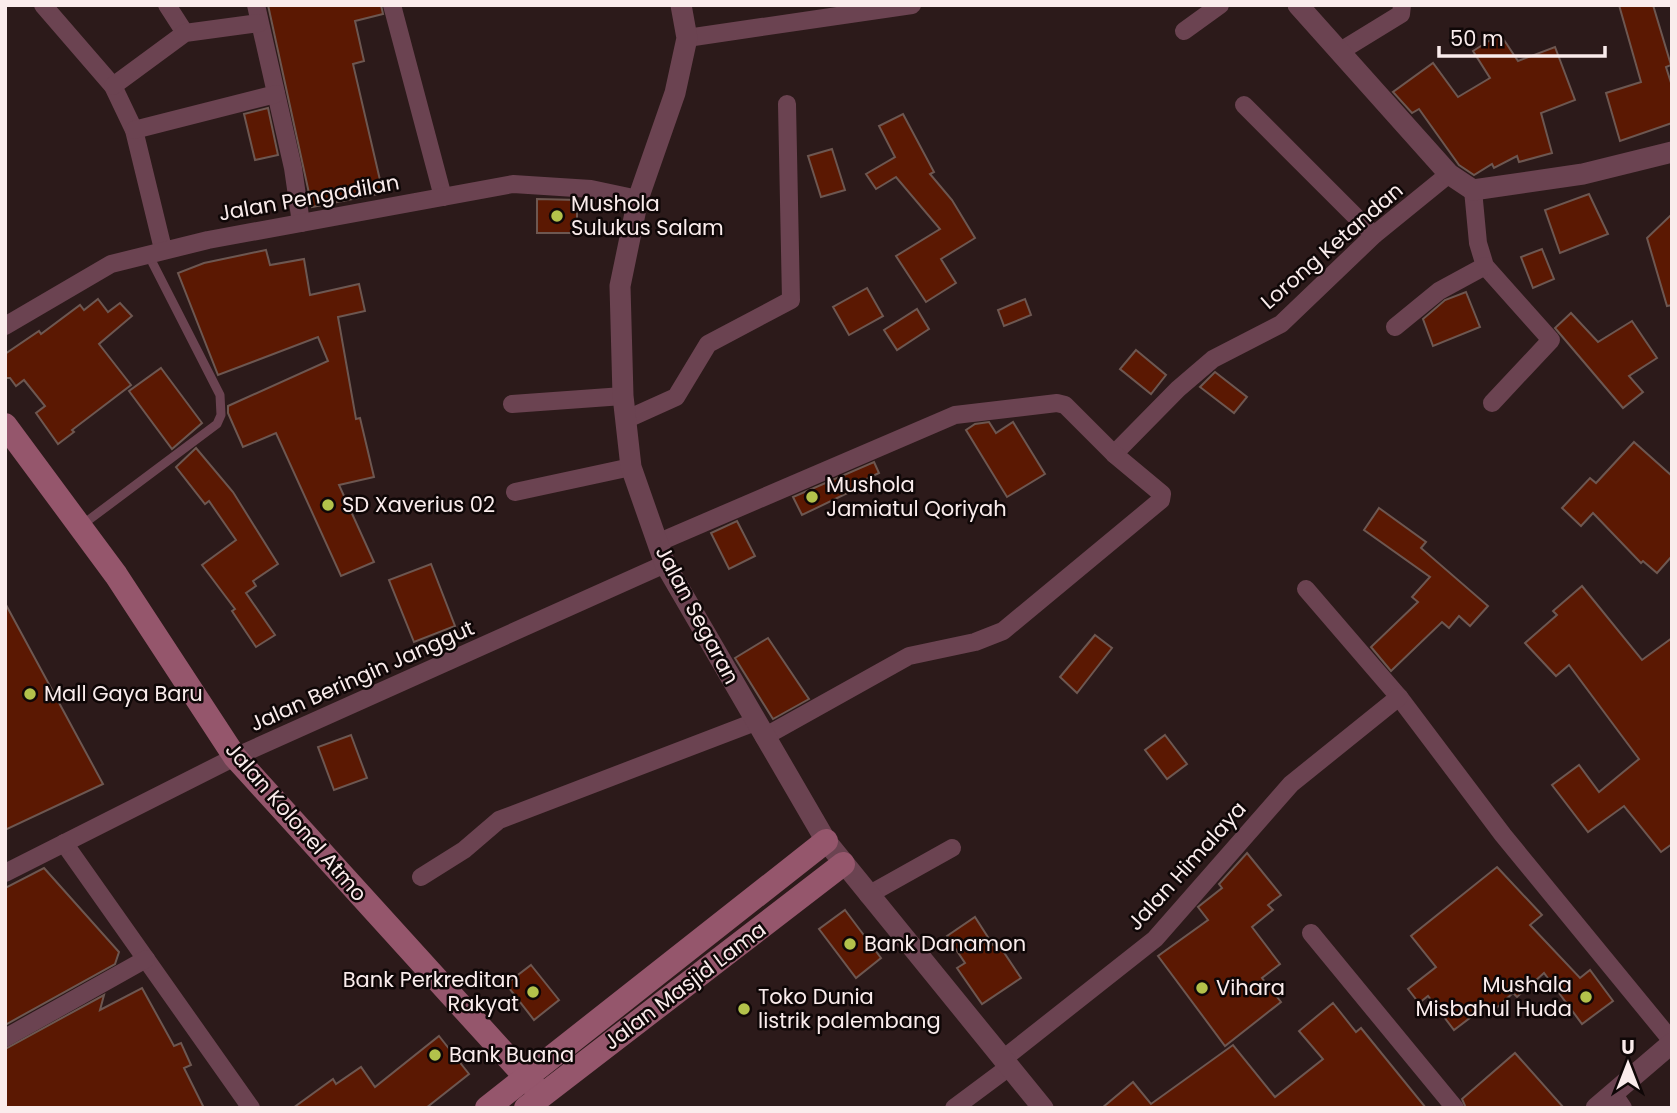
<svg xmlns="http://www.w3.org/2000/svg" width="1677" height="1113" font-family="Poppins,sans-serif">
	<rect width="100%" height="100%" fill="#2c1a1a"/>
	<!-- building -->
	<g fill="#5b1802" stroke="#6d5751" stroke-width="2">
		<path d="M268 5H381L383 14 355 21 364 61 353 64 383 193 312 207Z"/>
		<path d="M1619 5H1653L1671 65 1666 67 1672 86V123L1620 141 1606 93 1641 82Z"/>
		<path d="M1500 34 1518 61 1555 47 1575 100 1541 113 1552 153 1519 162 1517 156 1494 168 1492 164 1474 175 1459 165 1419 109 1412 113 1393 92 1433 63 1458 97 1490 78 1473 51Z"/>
		<path d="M268 108 278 155 255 160 244 114Z"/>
		<path d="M903 114 934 172 930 174 952 200 975 238 941 259 956 283 926 302 896 256 940 229 896 177 876 189 866 174 895 157 879 126Z"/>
		<path d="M832 149 845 190 821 197 808 156Z"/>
		<path d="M1589 194 1608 234 1560 253 1545 210Z"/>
		<path d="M537 199 577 200V233H537Z"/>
		<path d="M1672 214V305L1667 306 1647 238Z"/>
		<path d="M1542 249 1554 279 1533 288 1521 257Z"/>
		<path d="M266 250 270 265 304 259 310 295 359 284 365 311 338 317 356 419 360 418 374 477 339 485 374 562 341 576 276 433 243 447 228 413V406L328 361 318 337 218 375 178 273 204 263Z"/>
		<path d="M867 288 883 316 849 335 833 307Z"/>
		<path d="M1466 292 1480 327 1433 346 1423 319 1445 300Z"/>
		<path d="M98 299 108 312 120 303 132 316 99 344 131 385 72 430 74 432 58 444 36 413 45 406 24 380 16 386 10 378H5V354L39 331 41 334 80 305 84 310Z"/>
		<path d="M1025 299 1031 315 1004 326 998 310Z"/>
		<path d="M917 309 929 329 897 350 884 330Z"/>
		<path d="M1571 313 1598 342 1632 321 1657 358 1629 376 1643 392 1623 408 1555 328Z"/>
		<path d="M1136 350 1166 375 1151 394 1120 369Z"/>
		<path d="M161 368 202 423 172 449 129 391Z"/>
		<path d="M1215 372 1247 397 1234 413 1200 387Z"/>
		<path d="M989 422 996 433 1013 422 1045 474 1007 497 966 430 975 424Z"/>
		<path d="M1634 442 1672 476V556L1657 573 1643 561 1641 563 1593 513 1581 526 1562 508 1590 478 1596 483Z"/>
		<path d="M196 448 233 492 278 564 253 581 256 586 246 593 275 635 256 647 232 611 235 609 202 565 236 540 209 501 205 504 176 467Z"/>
		<path d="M874 462 879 473 858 483 860 487 802 515 793 497Z"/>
		<path d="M1379 508 1426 542 1421 548 1488 606 1470 626 1459 616 1449 628 1442 622 1391 671 1371 647 1418 602 1412 597 1430 577 1364 530Z"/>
		<path d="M737 521 755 556 729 569 711 533Z"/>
		<path d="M431 564 455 626 414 642 389 580Z"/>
		<path d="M1582 586 1642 660 1672 638V844L1661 852 1624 806 1588 832 1552 785 1579 765 1599 792 1639 759 1569 665 1556 676 1525 643 1557 615 1553 611Z"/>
		<path d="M5 603 103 784 5 830Z"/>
		<path d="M1095 635 1112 648 1077 693 1060 677Z"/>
		<path d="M768 638 809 699 773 719 735 658Z"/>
		<path d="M351 735 367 778 334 790 318 747Z"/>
		<path d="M1165 735 1187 764 1167 779 1145 750Z"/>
		<path d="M1247 853 1281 895 1268 905 1273 910 1252 927 1280 964 1262 978 1281 1002 1225 1046 1158 956 1208 920 1198 907 1222 888 1219 884Z"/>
		<path d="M1497 867 1542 915 1530 925 1580 978 1590 970 1613 1001 1582 1024 1544 973 1517 997 1513 993 1493 1011 1487 1005 1454 1030 1428 996 1419 1003 1408 989 1436 967 1411 936Z"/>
		<path d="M44 868 119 952 115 964 5 1025V888Z"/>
		<path d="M845 910 881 958 856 978 819 929Z"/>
		<path d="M975 917 993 945 997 942 1021 978 982 1004 957 968 965 963 947 936Z"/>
		<path d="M531 965 559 1000 534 1020 506 984Z"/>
		<path d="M142 988 174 1046 181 1043 191 1065 184 1068 204 1108H5V1049L104 995 100 1010Z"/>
		<path d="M1333 1003 1356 1032 1361 1028 1426 1108H1102L1133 1082 1151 1104 1233 1045 1275 1097 1323 1059 1299 1031Z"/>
		<path d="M439 1036 469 1074 426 1108H293L333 1079 336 1084 361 1067 375 1087Z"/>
		<path d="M1515 1053 1564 1108H1466L1462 1099Z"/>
	</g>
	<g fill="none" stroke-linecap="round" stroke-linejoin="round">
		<!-- service -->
		<path stroke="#6b4351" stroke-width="9" d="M82 525 217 424 221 415 220 395 148 254"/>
		<!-- minor -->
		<g stroke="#6b4351" stroke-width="18">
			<path d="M43 5 113 86 134 130 163 249"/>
			<path d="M167 5 185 33"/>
			<path d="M256 5 293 168 301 223"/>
			<path d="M392 5 443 197"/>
			<path d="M1184 31 1220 5"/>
			<path d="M687 38 912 5"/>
			<path d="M1339 52 1401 14 1402 5"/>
			<path d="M113 86 185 33 259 23"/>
			<path d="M1244 105 1374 235"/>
			<path d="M134 130 276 94"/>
			<path d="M1473 190 1478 243 1485 266 1551 340 1492 403"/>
			<path d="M5 326 111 264 208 240 513 184 591 189 638 199"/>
			<path d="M1395 327 1439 291 1485 266"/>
			<path d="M512 404 623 396"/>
			<path d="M625 420 676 397 708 344 791 300 787 104"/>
			<path d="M1114 454 1178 389 1213 359 1281 324 1374 235 1449 174"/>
			<path d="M515 492 631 467"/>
			<path d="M657 543 955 415 1057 403 1065 405 1114 454 1162 494 1161 500 1003 631 975 642 909 656 764 737"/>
			<path d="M1306 589 1399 697 1503 835 1672 1041"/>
			<path d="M64 843 251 1108"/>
			<path d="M5 873 235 757 665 564"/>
			<path d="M421 877 464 850 499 820 755 722"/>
			<path d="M868 895 952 848"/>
			<path d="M1311 933 1455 1108"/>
			<path d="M5 1038 146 959"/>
			<path d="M1003 1059 1155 939 1291 784 1399 697"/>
			<path d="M1613 1093 1623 1108"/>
			<path d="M954 1108 1009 1067"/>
		</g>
		<!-- tertiary -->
		<g stroke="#6b4351" stroke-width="21">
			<path d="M681 5 687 38 675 93 638 199 620 286 623 396 631 467 665 564 826 841 1043 1108"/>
			<path d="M1298 5 1449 174 1473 190 1583 174 1672 152"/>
			<path d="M1596 1108 1672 1043"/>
		</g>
		<!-- secondary -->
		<g stroke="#95566c" stroke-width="24">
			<path d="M5 425 116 575 235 757 542 1095"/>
			<path d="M487 1108 826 841"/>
			<path d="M526 1108 843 864"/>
		</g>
	</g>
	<!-- markers -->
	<g fill="#b3c24b" stroke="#0f0707" stroke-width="2.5">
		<circle cx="557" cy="216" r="7"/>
		<circle cx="812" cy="497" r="7"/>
		<circle cx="328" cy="505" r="7"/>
		<circle cx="30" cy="694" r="7"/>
		<circle cx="850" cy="944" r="7"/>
		<circle cx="1202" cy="988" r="7"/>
		<circle cx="533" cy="992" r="7"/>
		<circle cx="1586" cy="997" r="7"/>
		<circle cx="744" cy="1009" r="7"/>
		<circle cx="435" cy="1055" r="7"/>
	</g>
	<g text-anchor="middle" stroke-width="5" stroke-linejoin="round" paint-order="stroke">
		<!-- street labels -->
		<g font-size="21" fill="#faecec" stroke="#0f0707">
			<text transform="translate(309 198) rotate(-10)" y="7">Jalan Pengadilan</text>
			<text transform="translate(1332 246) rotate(-41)" y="7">Lorong Ketandan</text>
			<text transform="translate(697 615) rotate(62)" y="7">Jalan Segaran</text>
			<text transform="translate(362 676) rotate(-24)" y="7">Jalan Beringin Janggut</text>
			<text transform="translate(296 822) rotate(49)" y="7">Jalan Kolonel Atmo</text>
			<text transform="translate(1187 866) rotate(-48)" y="7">Jalan Himalaya</text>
			<text transform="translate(685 986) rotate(-37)" y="7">Jalan Masjid Lama</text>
		</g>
		<!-- poi labels -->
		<g font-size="21" fill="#faecec" stroke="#0f0707" text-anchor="start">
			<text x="571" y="211">Mushola<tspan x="571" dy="24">Sulukus Salam</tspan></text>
			<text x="826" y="492">Mushola<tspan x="826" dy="24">Jamiatul Qoriyah</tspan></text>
			<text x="342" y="512">SD Xaverius 02</text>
			<text x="44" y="701">Mall Gaya Baru</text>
			<text x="864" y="951">Bank Danamon</text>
			<text x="519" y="987" text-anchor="end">Bank Perkreditan<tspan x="519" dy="24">Rakyat</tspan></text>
			<text x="1572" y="992" text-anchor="end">Mushala<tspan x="1572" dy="24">Misbahul Huda</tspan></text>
			<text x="1216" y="995">Vihara</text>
			<text x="758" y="1004">Toko Dunia<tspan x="758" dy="24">listrik palembang</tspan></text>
			<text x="449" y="1062">Bank Buana</text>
		</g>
	</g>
	<!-- border -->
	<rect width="1677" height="1113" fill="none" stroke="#faecec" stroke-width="14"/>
	<!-- north arrow -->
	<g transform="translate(1628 1064)" stroke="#0f0707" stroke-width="5" paint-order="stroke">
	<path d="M0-5L12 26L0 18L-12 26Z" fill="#faecec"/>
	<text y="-10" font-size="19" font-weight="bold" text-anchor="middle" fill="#faecec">U</text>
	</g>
	<!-- scale -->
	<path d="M1439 46v10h166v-10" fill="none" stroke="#faecec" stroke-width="3.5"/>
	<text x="1450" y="46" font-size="21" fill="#faecec" stroke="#0f0707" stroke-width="5" paint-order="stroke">50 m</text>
</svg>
